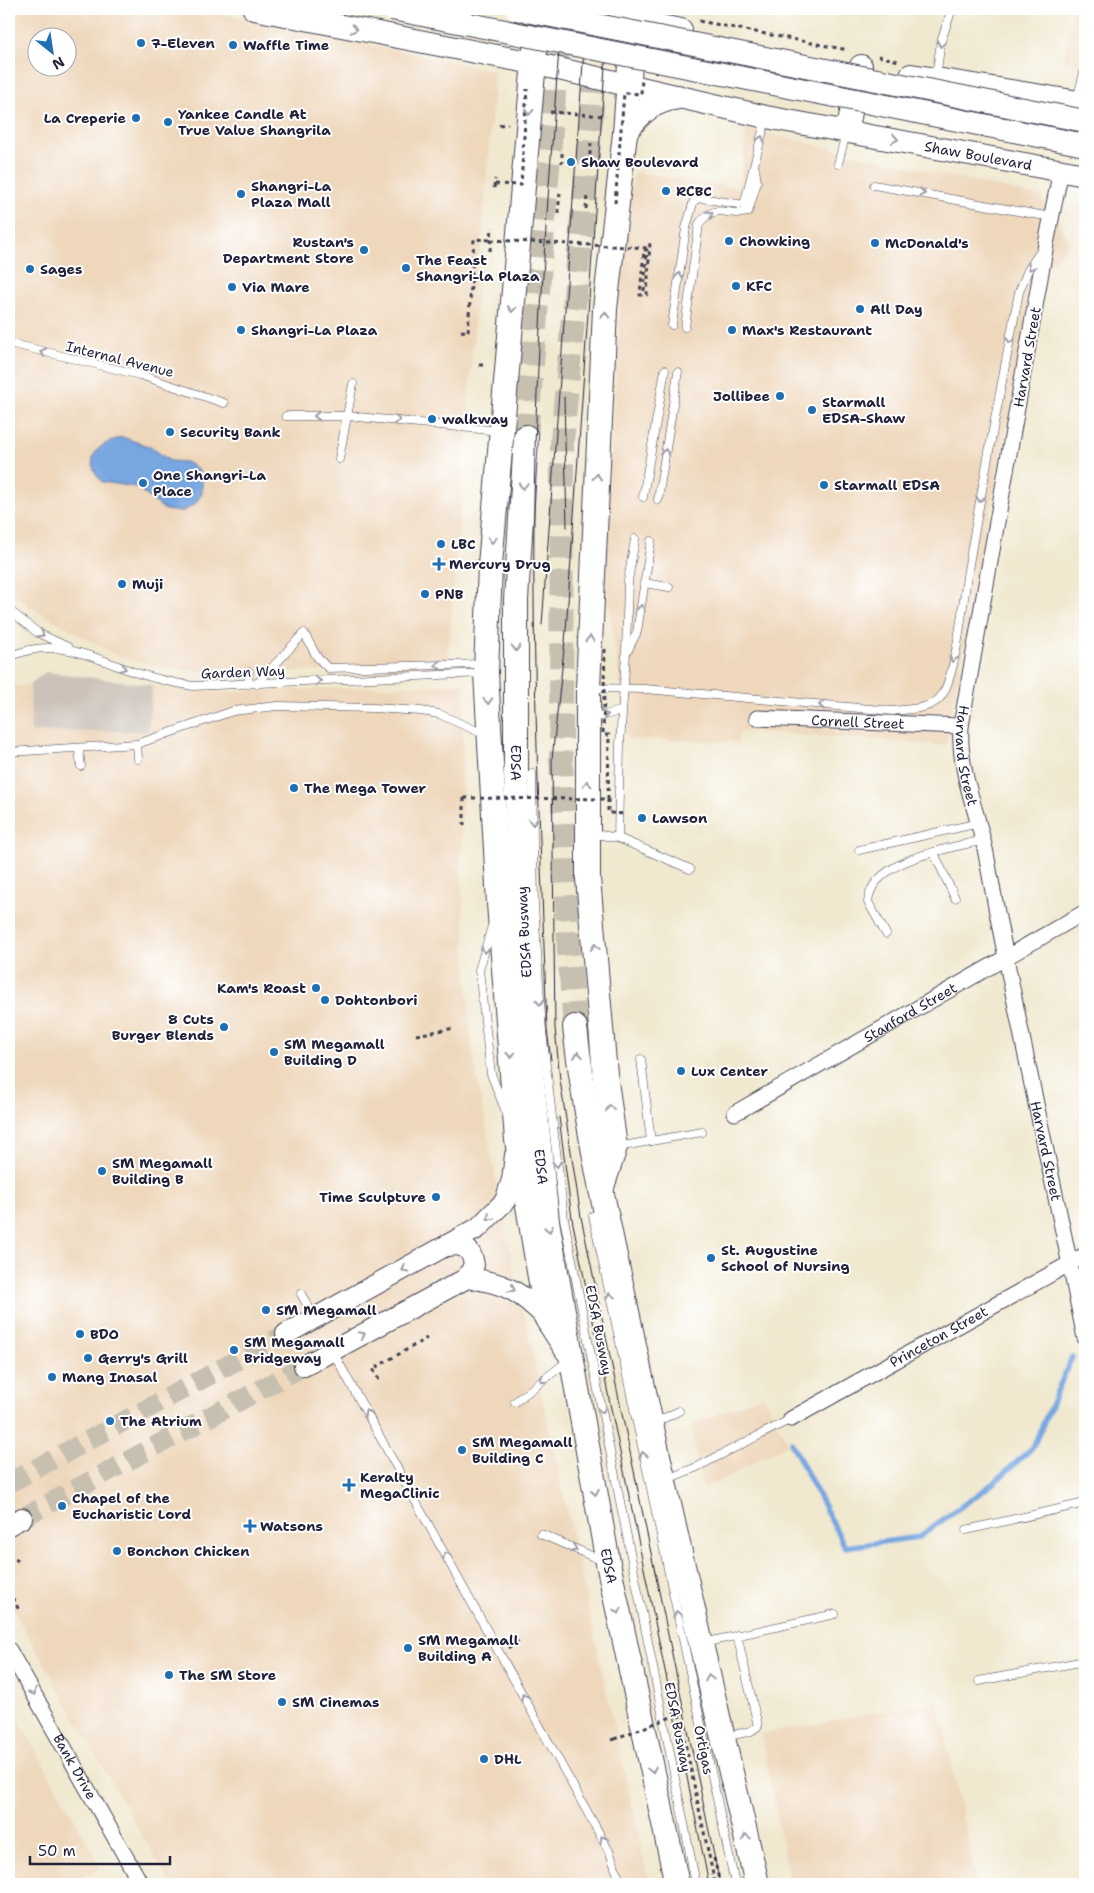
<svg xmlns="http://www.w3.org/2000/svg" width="1094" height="1893" font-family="'Shantell Sans',sans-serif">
	<rect width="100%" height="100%" fill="#fff"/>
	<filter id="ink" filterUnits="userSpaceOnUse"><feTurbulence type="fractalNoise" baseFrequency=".02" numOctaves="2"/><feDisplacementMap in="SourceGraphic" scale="10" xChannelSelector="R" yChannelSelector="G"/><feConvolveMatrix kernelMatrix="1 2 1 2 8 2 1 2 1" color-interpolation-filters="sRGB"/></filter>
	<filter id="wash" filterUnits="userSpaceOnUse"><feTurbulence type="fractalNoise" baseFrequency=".0096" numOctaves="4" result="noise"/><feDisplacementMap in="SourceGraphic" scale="20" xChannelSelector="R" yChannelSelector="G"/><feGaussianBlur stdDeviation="1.12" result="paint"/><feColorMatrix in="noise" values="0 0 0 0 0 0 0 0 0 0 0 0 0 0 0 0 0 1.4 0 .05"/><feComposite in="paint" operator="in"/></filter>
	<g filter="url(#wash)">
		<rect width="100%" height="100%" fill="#f0e8cf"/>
		<!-- built -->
		<g fill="#eed7bb" fill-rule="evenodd">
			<path d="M9 9H198L495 71 447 670 234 672 195 671 161 668 114 654 27 605 9 590ZM38 38H68V68H38Z"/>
			<path d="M1073 9H1085V66L1063 61Z"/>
			<path d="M747 129 1041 197 1070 242 1033 286 946 745 741 731 737 742 627 739 604 566 624 249 634 172 739 188Z"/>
			<path d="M30 684 32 732 148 731 152 685 222 692 464 684 461 868 471 1046 507 1237 649 1884H170L9 1602V687Z"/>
			<path d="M763 1395 788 1444 703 1490 691 1426Z"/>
			<path d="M938 1701 977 1884H790L761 1734Z"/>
			<path d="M9 1702 101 1867 71 1884H9Z"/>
		</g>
		<!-- industrial -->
		<path fill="#ccc2b9" d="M46 672 152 685 148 731 31 732 30 684Z"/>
		<!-- water -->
		<path fill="#77a6e1" stroke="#4c648e" d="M122 437 151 447 170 461 186 462 198 469 202 481V493L195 504 181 512 165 510 136 487 102 482C82 458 96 445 122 437Z"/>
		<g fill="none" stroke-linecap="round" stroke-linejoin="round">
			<!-- stream -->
			<path stroke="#77a6e1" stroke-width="5.5" d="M791 1442 845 1547 919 1537 995 1482 1033 1447 1072 1357"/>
		</g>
	</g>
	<g filter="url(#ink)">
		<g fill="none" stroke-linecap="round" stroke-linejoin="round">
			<!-- secondary-tunnel -->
			<g stroke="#c7c0b1" stroke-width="20" stroke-dasharray="20 10" stroke-linecap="butt">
				<path d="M9 1483 286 1334"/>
				<path d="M22 1518 304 1366"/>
			</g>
			<!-- trunk-tunnel -->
			<g stroke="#c7c0b1" stroke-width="24" stroke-dasharray="24 12" stroke-linecap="butt">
				<path d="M526 437 560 20"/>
				<path d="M575 1027 569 949 561 758 562 441 599 28"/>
			</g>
			<!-- service casing -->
			<g stroke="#414051" stroke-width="9">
				<g id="service">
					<path d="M936 77 941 41 952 9"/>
					<path d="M1077 100 1085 68"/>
					<path d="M838 164 846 133"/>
					<path d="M874 185 1051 217"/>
					<path d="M672 325 686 228 694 200 701 198 744 205 766 118"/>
					<path d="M685 327 699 224C717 201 726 217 748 212L757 182 755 169"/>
					<path d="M9 343 140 375 224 403"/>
					<path d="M286 416H348L500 431"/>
					<path d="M339 459 353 384"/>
					<path d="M643 497 665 370"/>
					<path d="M658 500 678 372"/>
					<path d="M635 539 628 581 626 653 620 744 618 838 690 869"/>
					<path d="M644 583 669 587"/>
					<path d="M9 610 38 633 68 647"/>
					<path d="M627 652 637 632 651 541"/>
					<path d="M9 657C56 635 93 658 137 673 156 679 174 683 193 686L484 673"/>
					<path d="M248 684 249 672"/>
					<path d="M257 684 304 633 317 657 328 668 483 664"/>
					<path d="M590 688 645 689 893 711C908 709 933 710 942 695 956 674 963 604 967 576 983 481 1001 386 1019 292L1028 270 1040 252"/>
					<path d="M592 718 621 711"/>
					<path d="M137 744 138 759"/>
					<path d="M79 750 81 766"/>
					<path d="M9 752 137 744 233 711 277 706 373 708 421 711 439 714 486 735"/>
					<path d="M532 774 534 905 542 1031 564 1219 696 1884"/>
					<path d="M590 833 618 838"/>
					<path d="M859 850 979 823"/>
					<path d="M934 853 955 898"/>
					<path d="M492 926 479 970 491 1074 506 1112"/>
					<path d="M886 934 868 902C871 859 951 848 984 840"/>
					<path d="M651 1141 702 1132"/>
					<path d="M617 1147 651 1141 641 1059"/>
					<path d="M593 1216 735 1884"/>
					<path d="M301 1294 315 1318"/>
					<path d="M333 1352 610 1853 621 1884"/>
					<path d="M515 1402 569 1360"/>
					<path d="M654 1423 679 1411"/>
					<path d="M665 1480 697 1467 791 1419"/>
					<path d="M966 1530 1085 1503"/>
					<path d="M541 1534 603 1561"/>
					<path d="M703 1643 835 1614"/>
					<path d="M979 1681 1085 1661"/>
					<path d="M725 1737 751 1731 758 1726 737 1635"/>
				</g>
			</g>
			<!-- minor casing -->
			<g stroke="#414051" stroke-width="17">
				<g id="minor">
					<path id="s1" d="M1061 170 1046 244 961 726C958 774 979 813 987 859 1016 1019 1053 1178 1085 1338"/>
					<path id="s2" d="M757 718 961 726"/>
					<path id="s3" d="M735 1113 1085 912"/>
					<path id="s4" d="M791 1419 1085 1255"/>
					<path id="s5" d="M9 1650 141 1884"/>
				</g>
			</g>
			<!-- secondary casing -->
			<g stroke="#414051" stroke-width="22">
				<g id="secondary">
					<path d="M448 1246C463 1243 472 1249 474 1265L467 1278"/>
					<path d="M286 1334 478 1228 505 1201 512 1180 515 1155"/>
					<path d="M304 1366 467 1278C504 1282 522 1292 547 1319"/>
					<path d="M9 1525 22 1518"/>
				</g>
			</g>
			<!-- primary casing -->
			<g stroke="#414051" stroke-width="24">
				<g id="primary">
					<path id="s6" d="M254 9 533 63 766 117 1085 175"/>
					<path d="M575 9 681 30"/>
					<path d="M911 75 1085 103"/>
					<path d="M847 131 861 66"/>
				</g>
			</g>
			<!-- trunk casing -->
			<g stroke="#414051" stroke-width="26">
				<g id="trunk">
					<path d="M538 15 490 565 486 673 499 903 517 1140 547 1319 567 1350"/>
					<path d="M550 33 602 36 622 29"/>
					<path d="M625 133C638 113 654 100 678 97"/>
					<path id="s7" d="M526 437 516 600V774L527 1034 547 1221 608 1563 677 1884"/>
					<path d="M575 1027C586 1126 608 1224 629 1321 668 1510 714 1697 757 1884"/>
					<path d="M601 1190 615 1147 605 1074 588 878V688L605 309 625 133 634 9"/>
				</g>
			</g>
			<!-- path -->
			<g stroke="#414051" stroke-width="3" stroke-dasharray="4 4" stroke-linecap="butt">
				<path d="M699 21 848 50"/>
				<path d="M878 56 899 61"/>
				<path d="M550 112 606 116"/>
				<path d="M499 125 508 124"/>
				<path d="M562 153V163"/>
				<path d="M589 163 591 143"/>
				<path d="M494 188 495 179"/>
				<path d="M586 209 587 194"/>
				<path d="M558 213 560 193"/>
				<path d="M490 251 492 227"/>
				<path d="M644 291 647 250H644L640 295H647L650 241"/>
				<path d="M461 331 468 332 474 239 491 240"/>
				<path d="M479 365H485"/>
				<path d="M464 798V825"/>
				<path d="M416 1035 455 1028"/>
				<path d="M379 1380 373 1369 427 1338"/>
				<path d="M9 1554 18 1561"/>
				<path d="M9 1591 20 1612"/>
				<path d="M509 1648 520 1640"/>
				<path d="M679 1714 715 1884"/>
				<path d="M674 1716 684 1712 685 1715"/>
				<path d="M611 1740 614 1739"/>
				<path d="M714 1858 720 1884"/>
			</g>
			<!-- service -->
			<use href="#service" stroke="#fff" stroke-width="8"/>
			<!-- minor -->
			<use href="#minor" stroke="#fff" stroke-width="15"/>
			<!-- secondary -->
			<use href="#secondary" stroke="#fff" stroke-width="20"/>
			<!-- primary -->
			<use href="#primary" stroke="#fff" stroke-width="22"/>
			<!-- trunk -->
			<use href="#trunk" stroke="#fff" stroke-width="24"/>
			<!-- tram -->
			<g stroke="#22223b" stroke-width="1">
				<path d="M609 9 566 631 552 759 555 1028 560 1080 581 1217 720 1884"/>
				<path d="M564 397 567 527"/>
				<path d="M542 625 587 9"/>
				<path d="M551 1060 547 1030C541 854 532 677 534 501 536 336 550 173 562 9"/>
				<path d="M559 1117 572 1219 709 1884"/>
			</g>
			<!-- primary-bridge casing -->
			<g stroke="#414051" stroke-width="24" stroke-linecap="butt">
				<g id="primary-bridge">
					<path d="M392 9 1085 145"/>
					<path d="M516 9 1085 121"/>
				</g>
			</g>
			<!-- path-bridge -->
			<g stroke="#414051" stroke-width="3" stroke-dasharray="4 4" stroke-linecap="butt">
				<path d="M495 184 521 185 527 89"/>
				<path d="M615 203 624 93 641 94 642 79"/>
				<path d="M491 240 649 248"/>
				<path d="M464 798 608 799 609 735H603L605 647"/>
				<path d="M608 799V813L626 814"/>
				<path d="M614 1739 674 1716"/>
			</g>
			<!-- primary-bridge -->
			<use href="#primary-bridge" stroke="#fff" stroke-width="22"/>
		</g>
		<!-- one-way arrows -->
		<defs><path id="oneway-chevron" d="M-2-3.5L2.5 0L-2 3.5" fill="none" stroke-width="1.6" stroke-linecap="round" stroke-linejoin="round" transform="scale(1.25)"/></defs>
		<g stroke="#9c9ca7">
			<use href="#oneway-chevron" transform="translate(354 29) rotate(11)"/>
			<use href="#oneway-chevron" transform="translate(941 44) rotate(102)"/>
			<use href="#oneway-chevron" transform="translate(529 112) rotate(95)"/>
			<use href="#oneway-chevron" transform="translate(761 139) rotate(-76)"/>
			<use href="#oneway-chevron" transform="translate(895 139) rotate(10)"/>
			<use href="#oneway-chevron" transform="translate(922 193) rotate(10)"/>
			<use href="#oneway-chevron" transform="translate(710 214) rotate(-32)"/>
			<use href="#oneway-chevron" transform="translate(1031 267) rotate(121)"/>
			<use href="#oneway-chevron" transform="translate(679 276) rotate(-82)"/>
			<use href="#oneway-chevron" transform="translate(512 309) rotate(95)"/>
			<use href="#oneway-chevron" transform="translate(605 315) rotate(-87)"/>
			<use href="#oneway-chevron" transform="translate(1010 340) rotate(101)"/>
			<use href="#oneway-chevron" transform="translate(43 352) rotate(-166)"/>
			<use href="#oneway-chevron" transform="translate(317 416) rotate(179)"/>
			<use href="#oneway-chevron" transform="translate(397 420) rotate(6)"/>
			<use href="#oneway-chevron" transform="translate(665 452) rotate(-81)"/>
			<use href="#oneway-chevron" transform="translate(597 477) rotate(-87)"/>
			<use href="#oneway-chevron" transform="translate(523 486) rotate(94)"/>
			<use href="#oneway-chevron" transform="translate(980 499) rotate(100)"/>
			<use href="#oneway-chevron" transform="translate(492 540) rotate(95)"/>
			<use href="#oneway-chevron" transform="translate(641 608) rotate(-82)"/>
			<use href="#oneway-chevron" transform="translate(41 634) rotate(30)"/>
			<use href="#oneway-chevron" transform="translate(590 639) rotate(-87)"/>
			<use href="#oneway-chevron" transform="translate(516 648) rotate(90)"/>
			<use href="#oneway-chevron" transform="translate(953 659) rotate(103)"/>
			<use href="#oneway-chevron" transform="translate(438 665) rotate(178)"/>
			<use href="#oneway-chevron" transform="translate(123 668) rotate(20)"/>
			<use href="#oneway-chevron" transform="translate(318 681) rotate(-3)"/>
			<use href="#oneway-chevron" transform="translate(488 701) rotate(86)"/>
			<use href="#oneway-chevron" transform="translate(822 705) rotate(-175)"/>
			<use href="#oneway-chevron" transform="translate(605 715) rotate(-13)"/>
			<use href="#oneway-chevron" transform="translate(587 784) rotate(-90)"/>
			<use href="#oneway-chevron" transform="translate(533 822) rotate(89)"/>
			<use href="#oneway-chevron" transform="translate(595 947) rotate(-95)"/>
			<use href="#oneway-chevron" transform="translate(485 950) rotate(107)"/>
			<use href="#oneway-chevron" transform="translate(540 1002) rotate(87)"/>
			<use href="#oneway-chevron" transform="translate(511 1055) rotate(86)"/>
			<use href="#oneway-chevron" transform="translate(578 1055) rotate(-96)"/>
			<use href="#oneway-chevron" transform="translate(610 1108) rotate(-98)"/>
			<use href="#oneway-chevron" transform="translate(557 1164) rotate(83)"/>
			<use href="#oneway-chevron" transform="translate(490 1217) rotate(136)"/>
			<use href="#oneway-chevron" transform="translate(549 1229) rotate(80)"/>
			<use href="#oneway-chevron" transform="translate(405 1269) rotate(151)"/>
			<use href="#oneway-chevron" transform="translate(512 1289) rotate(29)"/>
			<use href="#oneway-chevron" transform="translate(610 1296) rotate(-102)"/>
			<use href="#oneway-chevron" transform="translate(362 1335) rotate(-28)"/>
			<use href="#oneway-chevron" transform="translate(543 1380) rotate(142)"/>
			<use href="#oneway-chevron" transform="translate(602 1410) rotate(79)"/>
			<use href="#oneway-chevron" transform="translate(367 1413) rotate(-119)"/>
			<use href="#oneway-chevron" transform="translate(643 1455) rotate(-102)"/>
			<use href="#oneway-chevron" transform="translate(595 1492) rotate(80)"/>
			<use href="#oneway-chevron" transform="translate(574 1549) rotate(24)"/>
			<use href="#oneway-chevron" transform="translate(446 1555) rotate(-119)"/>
			<use href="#oneway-chevron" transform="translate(618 1611) rotate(78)"/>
			<use href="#oneway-chevron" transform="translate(677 1614) rotate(-102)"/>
			<use href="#oneway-chevron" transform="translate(709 1678) rotate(-103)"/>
			<use href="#oneway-chevron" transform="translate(33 1692) rotate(61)"/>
			<use href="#oneway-chevron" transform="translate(524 1697) rotate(-119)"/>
			<use href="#oneway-chevron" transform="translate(652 1770) rotate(78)"/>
			<use href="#oneway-chevron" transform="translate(746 1837) rotate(-103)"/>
			<use href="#oneway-chevron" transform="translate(603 1839) rotate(-119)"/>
		</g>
	</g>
	<!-- markers -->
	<g fill="#1f6fb2" stroke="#fff" stroke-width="2">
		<circle cx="141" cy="43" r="5"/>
		<circle cx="233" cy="45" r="5"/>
		<circle cx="136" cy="118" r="5"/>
		<circle cx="168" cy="122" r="5"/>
		<circle cx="571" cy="162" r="5"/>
		<circle cx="666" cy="191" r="5"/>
		<circle cx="241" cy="194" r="5"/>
		<circle cx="729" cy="241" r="5"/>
		<circle cx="875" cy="243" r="5"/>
		<circle cx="364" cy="250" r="5"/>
		<circle cx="406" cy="268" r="5"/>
		<circle cx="30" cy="269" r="5"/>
		<circle cx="736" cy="286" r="5"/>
		<circle cx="232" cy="287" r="5"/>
		<circle cx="860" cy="309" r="5"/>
		<circle cx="241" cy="330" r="5"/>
		<circle cx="732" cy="330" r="5"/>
		<circle cx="780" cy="396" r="5"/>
		<circle cx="812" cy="410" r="5"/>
		<circle cx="432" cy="419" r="5"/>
		<circle cx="170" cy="432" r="5"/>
		<circle cx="143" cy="483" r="5"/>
		<circle cx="824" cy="485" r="5"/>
		<circle cx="441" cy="544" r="5"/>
		<path d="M436.5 556.5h5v5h5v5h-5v5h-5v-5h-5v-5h5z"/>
		<circle cx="122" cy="584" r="5"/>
		<circle cx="425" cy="594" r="5"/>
		<circle cx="294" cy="788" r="5"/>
		<circle cx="642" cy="818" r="5"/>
		<circle cx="316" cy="988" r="5"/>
		<circle cx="325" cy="1000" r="5"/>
		<circle cx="224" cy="1027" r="5"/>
		<circle cx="274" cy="1052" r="5"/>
		<circle cx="681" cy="1071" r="5"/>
		<circle cx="102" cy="1171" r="5"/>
		<circle cx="436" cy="1197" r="5"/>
		<circle cx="711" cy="1258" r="5"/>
		<circle cx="266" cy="1310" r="5"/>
		<circle cx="80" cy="1334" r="5"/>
		<circle cx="234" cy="1350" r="5"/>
		<circle cx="88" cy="1358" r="5"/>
		<circle cx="52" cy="1377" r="5"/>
		<circle cx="110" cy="1421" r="5"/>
		<circle cx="462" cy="1450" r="5"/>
		<path d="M346.5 1477.5h5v5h5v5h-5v5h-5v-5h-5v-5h5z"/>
		<circle cx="62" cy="1506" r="5"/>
		<path d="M247.5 1518.5h5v5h5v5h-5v5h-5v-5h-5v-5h5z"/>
		<circle cx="117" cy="1551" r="5"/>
		<circle cx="408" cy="1648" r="5"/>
		<circle cx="169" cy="1675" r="5"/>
		<circle cx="282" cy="1702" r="5"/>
		<circle cx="484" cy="1759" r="5"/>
	</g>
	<g text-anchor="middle" stroke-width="4" stroke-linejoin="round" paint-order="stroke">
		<!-- poi labels -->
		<g font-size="14" font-weight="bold" fill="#22223b" stroke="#fff" text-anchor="start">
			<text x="151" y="48">7-Eleven</text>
			<text x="243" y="50">Waffle Time</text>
			<text x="178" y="119">Yankee Candle At<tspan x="178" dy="16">True Value Shangrila</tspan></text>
			<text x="126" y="123" text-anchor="end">La Creperie</text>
			<text x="581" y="167">Shaw Boulevard</text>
			<text x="251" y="191">Shangri-La<tspan x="251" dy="16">Plaza Mall</tspan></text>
			<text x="676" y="196">RCBC</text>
			<text x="739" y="246">Chowking</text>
			<text x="354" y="247" text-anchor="end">Rustan's<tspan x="354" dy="16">Department Store</tspan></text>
			<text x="885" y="248">McDonald's</text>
			<text x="416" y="265">The Feast<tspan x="416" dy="16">Shangri-la Plaza</tspan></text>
			<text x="40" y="274">Sages</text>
			<text x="746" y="291">KFC</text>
			<text x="242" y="292">Via Mare</text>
			<text x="870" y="314">All Day</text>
			<text x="251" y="335">Shangri-La Plaza</text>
			<text x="742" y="335">Max's Restaurant</text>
			<text x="770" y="401" text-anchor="end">Jollibee</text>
			<text x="822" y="407">Starmall<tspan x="822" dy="16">EDSA-Shaw</tspan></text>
			<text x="442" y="424">walkway</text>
			<text x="180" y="437">Security Bank</text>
			<text x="153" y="480">One Shangri-La<tspan x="153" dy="16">Place</tspan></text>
			<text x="834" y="490">Starmall EDSA</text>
			<text x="451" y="549">LBC</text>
			<text x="449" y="569">Mercury Drug</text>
			<text x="132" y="589">Muji</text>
			<text x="435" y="599">PNB</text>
			<text x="304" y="793">The Mega Tower</text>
			<text x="652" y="823">Lawson</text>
			<text x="306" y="993" text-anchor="end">Kam's Roast</text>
			<text x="335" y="1005">Dohtonbori</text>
			<text x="214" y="1024" text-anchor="end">8 Cuts<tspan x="214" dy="16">Burger Blends</tspan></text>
			<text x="284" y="1049">SM Megamall<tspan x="284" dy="16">Building D</tspan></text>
			<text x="691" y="1076">Lux Center</text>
			<text x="112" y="1168">SM Megamall<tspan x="112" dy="16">Building B</tspan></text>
			<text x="426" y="1202" text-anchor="end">Time Sculpture</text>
			<text x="721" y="1255">St. Augustine<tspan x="721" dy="16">School of Nursing</tspan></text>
			<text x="276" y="1315">SM Megamall</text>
			<text x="90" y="1339">BDO</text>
			<text x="244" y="1347">SM Megamall<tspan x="244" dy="16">Bridgeway</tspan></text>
			<text x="98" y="1363">Gerry's Grill</text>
			<text x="62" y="1382">Mang Inasal</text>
			<text x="120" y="1426">The Atrium</text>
			<text x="472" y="1447">SM Megamall<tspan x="472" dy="16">Building C</tspan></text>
			<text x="360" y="1482">Keralty<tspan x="360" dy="16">MegaClinic</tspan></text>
			<text x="72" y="1503">Chapel of the<tspan x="72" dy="16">Eucharistic Lord</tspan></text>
			<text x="260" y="1531">Watsons</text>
			<text x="127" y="1556">Bonchon Chicken</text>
			<text x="418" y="1645">SM Megamall<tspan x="418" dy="16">Building A</tspan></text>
			<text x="179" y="1680">The SM Store</text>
			<text x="292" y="1707">SM Cinemas</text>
			<text x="494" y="1764">DHL</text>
		</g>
		<!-- street labels -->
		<g font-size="14" fill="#22223b" stroke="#fff">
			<text dy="5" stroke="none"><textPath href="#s6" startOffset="739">Shaw Boulevard</textPath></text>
			<text transform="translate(1027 357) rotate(-80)" y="5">Harvard Street</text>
			<text transform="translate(120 359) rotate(14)" y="5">Internal Avenue</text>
			<text transform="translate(243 672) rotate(-2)" y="5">Garden Way</text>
			<text dy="5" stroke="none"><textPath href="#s2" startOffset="101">Cornell Street</textPath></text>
			<text dy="5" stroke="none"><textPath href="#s1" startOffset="595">Harvard Street</textPath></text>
			<text dy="5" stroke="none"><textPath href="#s7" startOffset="326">EDSA</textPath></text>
			<text transform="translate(524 932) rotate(-93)" y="5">EDSA Busway</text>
			<text dy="5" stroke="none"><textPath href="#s3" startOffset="202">Stanford Street</textPath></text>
			<text dy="5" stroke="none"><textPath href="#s1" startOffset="999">Harvard Street</textPath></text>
			<text dy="5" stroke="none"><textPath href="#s7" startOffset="731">EDSA</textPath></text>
			<text transform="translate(599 1330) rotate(79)" y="5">EDSA Busway</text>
			<text dy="5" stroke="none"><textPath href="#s4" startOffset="169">Princeton Street</textPath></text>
			<text dy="5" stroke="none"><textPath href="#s7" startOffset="1136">EDSA</textPath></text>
			<text transform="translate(678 1727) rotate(79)" y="5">EDSA Busway</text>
			<text transform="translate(704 1750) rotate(78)" y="5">Ortigas</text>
			<text dy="5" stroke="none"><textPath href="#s5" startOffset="134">Bank Drive</textPath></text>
		</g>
	</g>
	<!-- margin -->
	<rect width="1094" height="1893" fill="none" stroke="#fff" stroke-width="30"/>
	<!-- north arrow -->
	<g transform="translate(52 52) rotate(150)"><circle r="24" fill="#ffffff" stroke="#a7a7b1"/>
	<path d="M0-4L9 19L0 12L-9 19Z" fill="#1f6fb2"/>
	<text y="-8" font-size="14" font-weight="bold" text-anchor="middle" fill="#22223b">N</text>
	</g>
	<!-- scale -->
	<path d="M30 1856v8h140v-8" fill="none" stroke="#22223b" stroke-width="2.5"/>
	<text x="38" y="1856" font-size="15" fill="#22223b" stroke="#ffffff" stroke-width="4" paint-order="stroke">50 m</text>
</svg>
